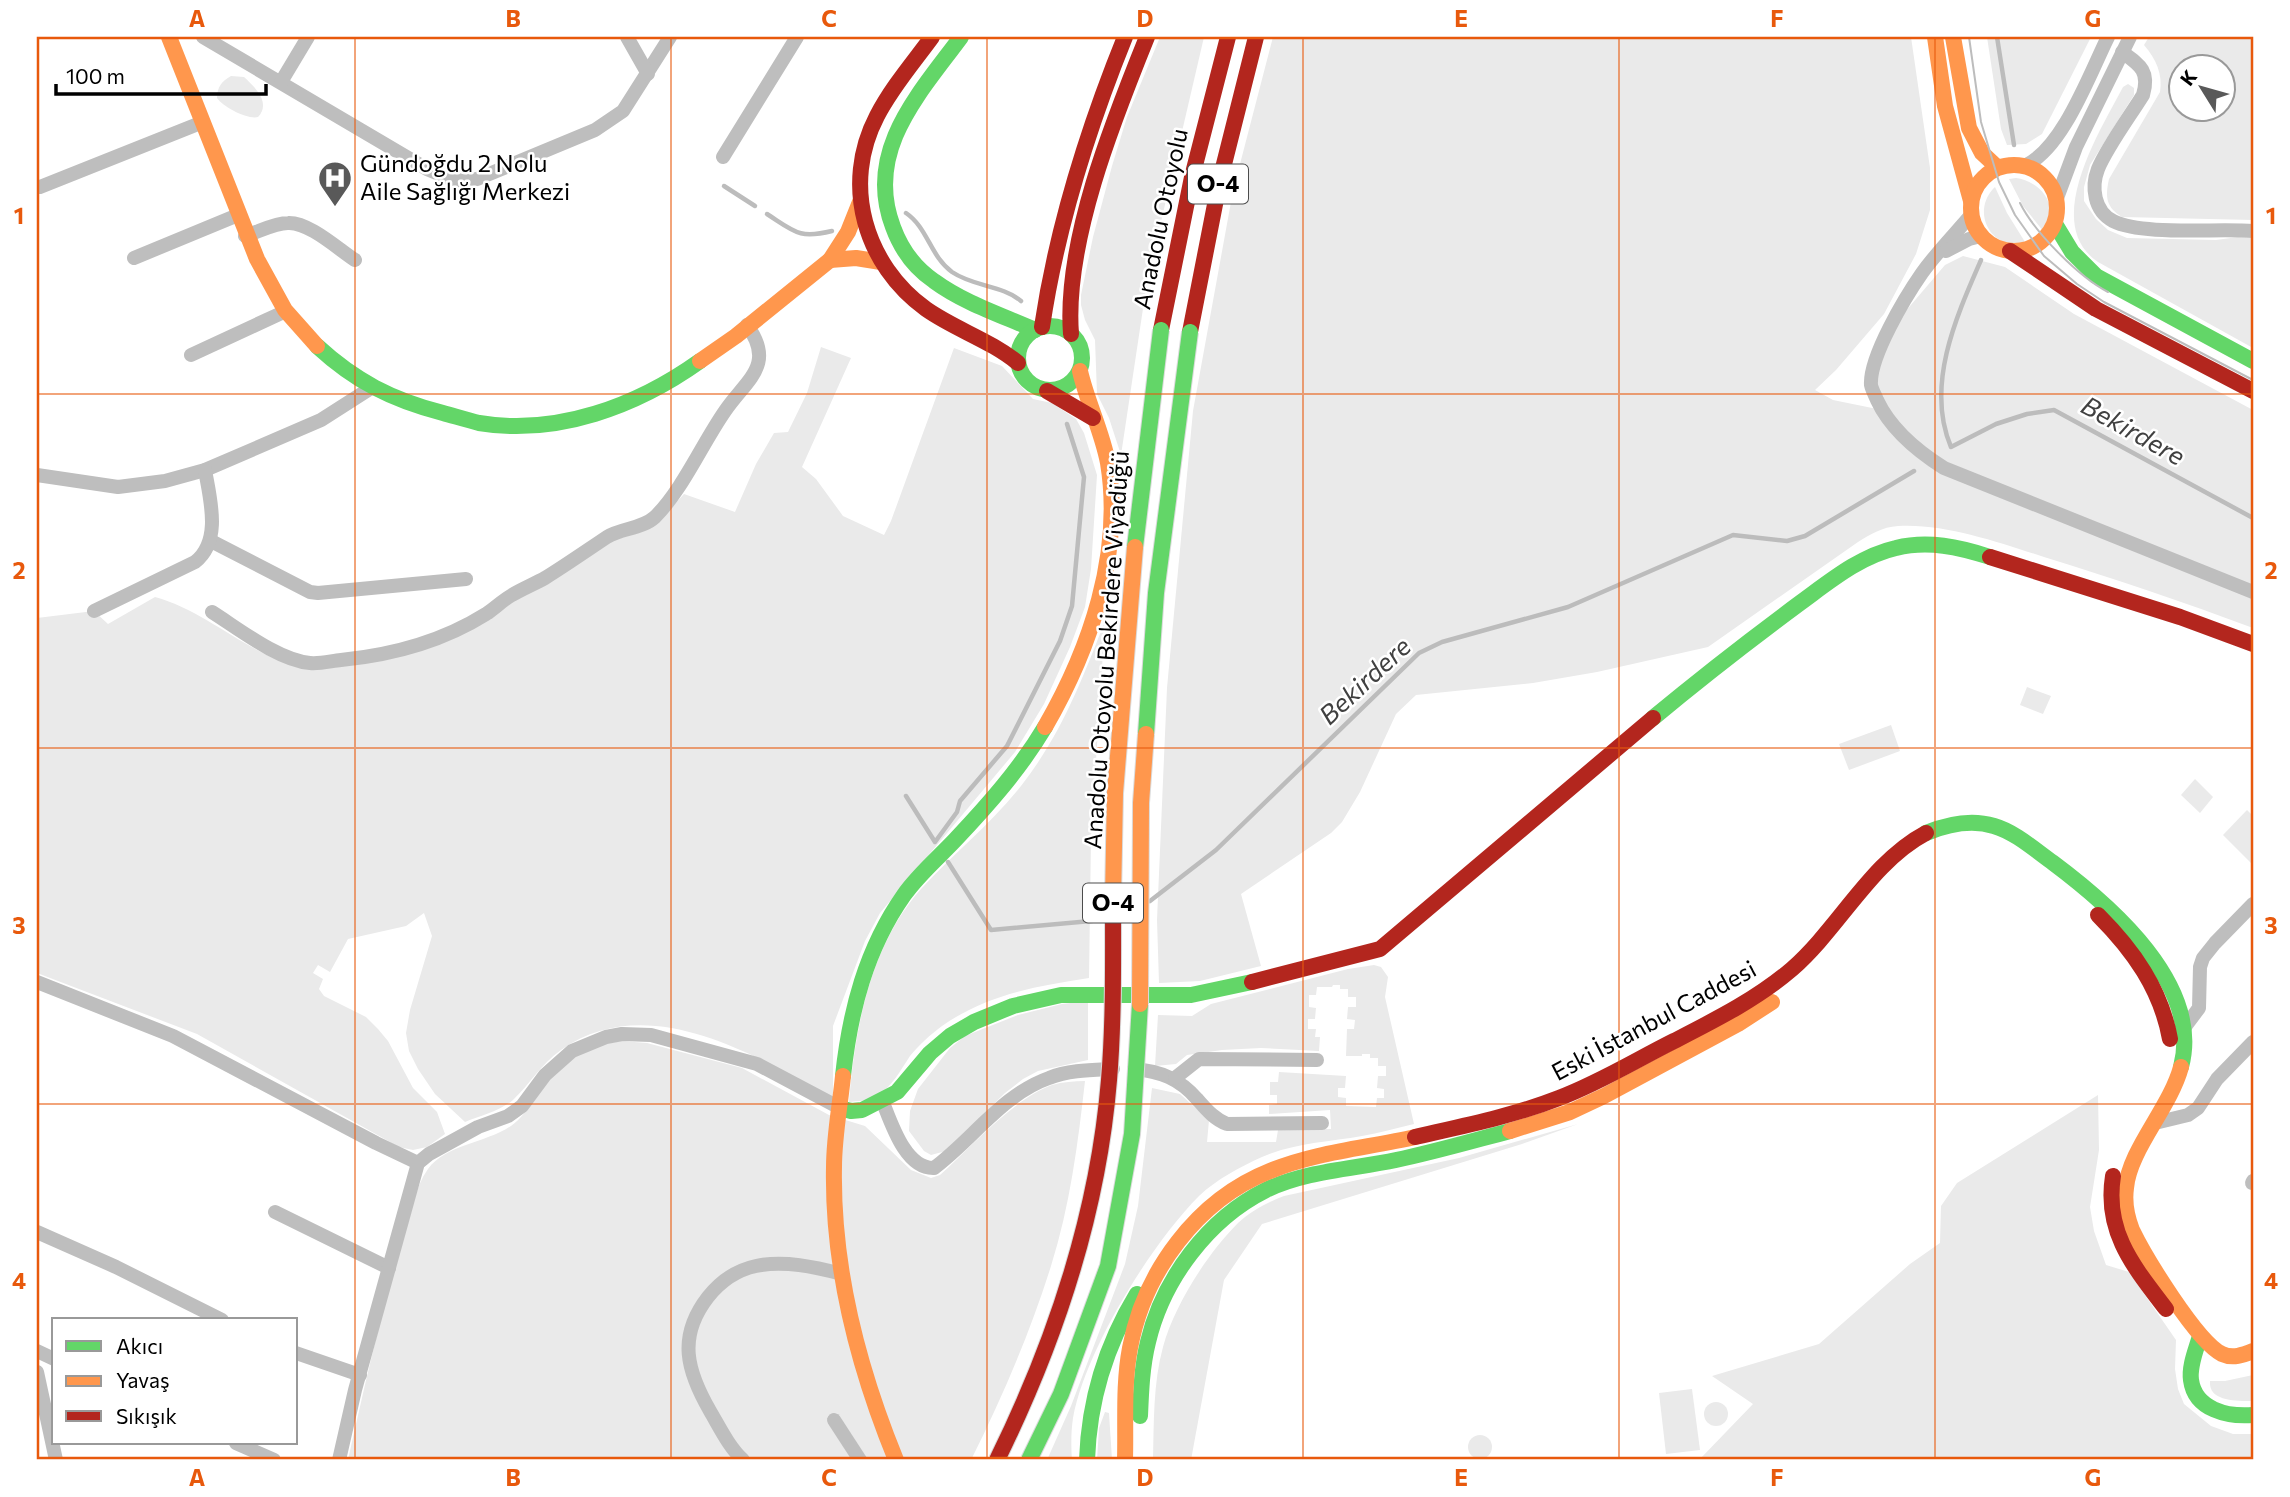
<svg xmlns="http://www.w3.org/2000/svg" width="2290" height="1497" font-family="Commissioner,sans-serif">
	<rect width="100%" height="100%" fill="#fff"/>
	<!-- green -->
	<g fill="#eaeaea" fill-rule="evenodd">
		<path d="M1160 37H1204L1147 282 1121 455 1109 418 1097 394 1095 340 1085 320 1081 305V295L1093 237 1112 166 1127 117Z"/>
		<path d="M1273 37H1911L1930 168V210L1916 254 1884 314 1836 370 1815 390 1833 400 1882 410 1871 386 1887 333 1945 265 1963 256 2005 267 2074 314 2253 410V628C2184 602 2115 579 2044 557 2001 543 1944 523 1898 526 1882 527 1871 534 1858 542L1708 647 1597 672 1533 683 1416 695 1396 714 1360 792 1342 822 1331 833 1241 894 1261 966 1200 981 1159 983 1157 920 1167 688 1193 411 1233 191Z"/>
		<path d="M1987 37H2091L2042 134 2026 144 2007 145 2001 129Z"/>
		<path d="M2149 37H2253V220L2122 217C2106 207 2105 197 2109 179L2160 92C2163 74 2156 59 2144 45ZM2182 66H2224V108H2182Z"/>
		<path d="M231 76 244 77C256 88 271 103 258 117 248 120 223 107 217 98 217 87 222 81 231 76Z"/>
		<path d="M2128 84 2134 88V95L2090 165 2084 187V201L2096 219 2108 230 2127 238 2216 240 2238 237 2253 238V348L2098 262C2041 224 2100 131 2123 87Z"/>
		<path d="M2016 178C2032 180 2050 193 2050 211 2050 218 2046 225 2044 232L2023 206 2009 179Z"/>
		<path d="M1995 187 2007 213 2025 242C1993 253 1969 212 1995 187Z"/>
		<path d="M821 347 851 358 802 467 816 479 843 516 884 535 891 521 954 348 1002 366 1033 399 1052 403 1076 419 1084 433 1097 475 1091 569 1085 607 1070 647 1044 704 1015 752 880 913 865 941 833 1026V1098C754 1055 648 989 561 1050 541 1064 530 1084 513 1100 500 1111 480 1116 465 1122L435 1094 418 1069 409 1051 406 1033 410 1010 432 936 424 913 406 926 348 939 330 972 318 965 313 973 323 979 319 989 324 996 366 1017 378 1029 388 1041 413 1088 437 1112 445 1134 427 1147 413 1150 399 1147 197 1034 37 973V618L94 611 108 624 155 597C209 612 249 656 304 668L438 643 617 537 659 521 684 494 735 512 756 464 774 433 788 432 807 393Z"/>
		<path d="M1105 621 1091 838 1089 978C1036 986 986 995 942 1026 931 1034 918 1046 910 1056 900 1071 892 1087 876 1097 869 1101 857 1101 849 1102 855 1028 870 946 921 889 953 854 991 824 1021 786 1061 735 1082 680 1105 621Z"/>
		<path d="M2027 687 2051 696 2043 714 2020 705Z"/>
		<path d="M1891 725 1900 751 1849 770 1839 744Z"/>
		<path d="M2195 779 2213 797 2200 813 2181 795Z"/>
		<path d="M2247 810 2253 816V865L2223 835Z"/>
		<path d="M1374 965 1381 967 1388 977 1385 997 1414 1124C1396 1128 1379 1133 1362 1136 1328 1142 1294 1143 1262 1157 1240 1167 1217 1179 1199 1196 1151 1244 1085 1351 1073 1418 1071 1431 1071 1447 1072 1460H1047L1071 1406 1125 1264 1138 1206 1152 1088 1180 1094 1209 1120 1207 1142H1276L1278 1130 1331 1129 1330 1110 1269 1114V1105L1277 1104V1095H1270V1082H1278L1279 1072 1346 1076 1345 1088H1338V1097L1346 1098V1106L1376 1107 1377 1098H1384V1089L1377 1088 1378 1076H1386V1066H1378V1058H1370V1054H1362V1056H1346L1347 1029H1354L1355 1020 1347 1019 1348 1007H1356V997H1348V989H1340V985H1333L1332 987H1317L1316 995H1309V1007L1316 1008 1315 1019H1308V1029H1316L1315 1037H1320L1319 1051 1261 1048 1222 1050 1187 1055 1176 1064 1155 1066 1158 1015 1192 1016 1211 1004 1348 969Z"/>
		<path d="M1088 1001V1060L1038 1071 1023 1079 1005 1093 946 1151 931 1155 924 1151 909 1131 910 1111 918 1089 950 1048 965 1036 1018 1015 1062 1004Z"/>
		<path d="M621 1041 647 1043 742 1068 829 1115 865 1126 911 1170 931 1178 940 1175C971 1147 1013 1099 1052 1085 1063 1082 1074 1081 1085 1081 1078 1143 1070 1206 1051 1266 1030 1333 1002 1398 971 1460H348C365 1384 382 1308 405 1234 411 1213 415 1187 428 1169 449 1141 498 1143 520 1118 526 1112 530 1104 535 1097 559 1064 580 1047 621 1041Z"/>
		<path d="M2098 1095 2099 1150 2090 1207 2094 1231 2106 1265 2129 1272 2176 1340 2175 1369 2178 1389 2184 1404 2211 1426 2233 1434H2253V1460H1699L1753 1404 1712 1376 1819 1344 1910 1264 1940 1243 1941 1206 1957 1183Z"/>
		<path d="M1578 1124 1522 1144 1262 1224 1224 1280 1191 1460H1153C1154 1423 1153 1383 1163 1347 1174 1306 1207 1254 1238 1223 1251 1211 1268 1202 1284 1196L1459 1158Z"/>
		<path d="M2253 1375V1401C2238 1401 2208 1402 2210 1381H2225Z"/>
		<path d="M1692 1389 1700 1450 1666 1454 1659 1393Z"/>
		<circle cx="1716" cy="1414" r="12"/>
		<path d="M1105 1412 1109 1413 1112 1460H1097L1099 1428Z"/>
		<circle cx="1480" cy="1447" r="12"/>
	</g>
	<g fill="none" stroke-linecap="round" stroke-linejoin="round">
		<!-- stream -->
		<g stroke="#bcbcbc" stroke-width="4.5">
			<path d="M1997 37 2014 145"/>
			<path d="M724 186 755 206"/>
			<path d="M906 213C928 228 930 256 952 272 974 287 1002 285 1021 301"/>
			<path d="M767 214C795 232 799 239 832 231"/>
			<path d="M1981 260C1956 317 1925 386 1951 447L1996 424 2027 414 2054 410 2253 518"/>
			<path d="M906 796 935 842 957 812 960 801 1007 746 1060 641 1072 606 1084 477 1067 424"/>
			<path d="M948 862 991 930 1102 920"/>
			<path d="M1150 901 1216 850 1419 653 1442 642 1568 607 1733 535 1787 541 1805 536 1914 471"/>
		</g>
		<!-- street -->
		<g stroke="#bebebe" stroke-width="14">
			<path d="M203 37 427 169 451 179 463 181 477 179 595 130 623 111 670 37"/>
			<path d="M627 37 648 74"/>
			<path d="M2122 52C2140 65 2150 71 2143 95 2130 116 2107 147 2098 169 2091 187 2094 211 2113 221 2143 236 2217 228 2253 231"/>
			<path d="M281 82 308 37"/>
			<path d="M723 157 797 37"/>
			<path d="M2026 165C2063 148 2090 73 2108 37"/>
			<path d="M40 187 203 122"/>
			<path d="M2057 198 2076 147 2130 37"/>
			<path d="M1971 215C1955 234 1937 252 1922 273 1906 296 1869 357 1871 385 1872 390 1875 395 1877 400 1891 430 1917 451 1944 468L2253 592"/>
			<path d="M245 236C259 232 274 223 288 223 309 222 338 249 355 260"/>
			<path d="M1946 251 1969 239 1981 236"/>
			<path d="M134 258 238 215"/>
			<path d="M191 355 286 311"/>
			<path d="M37 475 118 487 165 481 205 470 321 420 371 388"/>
			<path d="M211 541 310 592 318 593 466 579"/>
			<path d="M94 611 195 562C222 541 210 499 205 470"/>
			<path d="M212 612C239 629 278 660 310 663 320 664 331 661 341 660 392 655 443 641 486 614 495 608 503 600 512 595 522 589 534 584 545 578 566 565 586 551 607 537 622 528 642 529 655 517 683 489 702 444 725 411 747 379 776 365 747 325"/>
			<path d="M37 982 173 1036 376 1143 418 1163"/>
			<path d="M2184 1028 2199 1008 2200 967 2203 958 2215 943 2253 904"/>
			<path d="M1134 1069C1160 1071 1180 1079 1197 1099 1206 1109 1214 1119 1227 1124L1322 1123"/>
			<path d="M1175 1078 1199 1059 1317 1060"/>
			<path d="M882 1100C891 1122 905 1169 934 1168 972 1140 1003 1094 1049 1078 1069 1070 1092 1070 1113 1069"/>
			<path d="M2155 1123 2188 1115 2198 1108 2217 1079 2253 1042"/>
			<path d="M2252 1183 2253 1181"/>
			<path d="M275 1212 389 1268"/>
			<path d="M37 1232 116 1267 222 1320"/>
			<path d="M37 1351 54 1359"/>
			<path d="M296 1353 360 1375"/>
			<path d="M37 1372 56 1460"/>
			<path d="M834 1420 860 1460"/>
			<path d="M236 1443 274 1460"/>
			<path d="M339 1460 355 1390 418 1163 429 1154 478 1127 508 1116 522 1106 545 1075 572 1051 606 1037 622 1034 651 1035 757 1064 840 1108"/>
			<path d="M743 1460C729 1447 720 1428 710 1411 687 1371 677 1337 708 1297 720 1282 737 1270 756 1266 784 1260 815 1267 842 1274"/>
		</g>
		<!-- fast -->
		<g stroke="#63d668" stroke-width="16">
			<path d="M961 37C919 94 864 151 893 227 901 249 915 268 934 281 964 303 1001 315 1035 330"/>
			<path d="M2055 224 2072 252 2096 276 2253 361"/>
			<circle cx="1050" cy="358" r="32"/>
			<path d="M317 346C355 381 392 400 443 413 454 416 467 420 479 423 557 436 637 406 700 361"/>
			<path d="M1653 718C1701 678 1750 640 1800 603 1829 582 1860 556 1896 548 1928 540 1959 547 1990 557"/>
			<path d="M1926 833C1948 824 1971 819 1994 826 2015 832 2035 850 2052 862 2111 906 2203 985 2181 1067"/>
			<path d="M843 1076C850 1011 866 949 904 895 918 875 938 858 955 840 988 805 1020 769 1045 727"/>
			<path d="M840 1108 851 1111 862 1110 897 1092 930 1053 950 1036 974 1022 1013 1006 1061 995H1191L1252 982"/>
			<path d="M2200 1336C2196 1350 2189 1366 2191 1380 2195 1410 2228 1417 2253 1415"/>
			<path d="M1140 1416C1141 1391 1142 1366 1148 1342 1163 1279 1208 1219 1266 1190 1305 1171 1353 1169 1396 1160 1434 1152 1472 1141 1510 1131"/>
			<path d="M1087 1460C1089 1401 1106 1345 1137 1294"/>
		</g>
		<!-- slow -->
		<g stroke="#ff974d" stroke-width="16">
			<path d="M169 37 257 259 285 310 317 346"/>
			<path d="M1935 37 1945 106 1971 201"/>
			<path d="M1953 37 1969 128 1982 153 1997 167"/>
			<circle cx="2014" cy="208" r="43"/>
			<path d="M830 260 856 258 881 262"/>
			<path d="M700 361 736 336 830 260 848 232 860 202"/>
			<path d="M1045 727C1090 649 1123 554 1108 463 1102 431 1087 402 1080 371"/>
			<path d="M2181 1067C2170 1108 2129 1150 2126 1188 2124 1202 2127 1217 2132 1230 2145 1257 2197 1342 2222 1354 2233 1359 2243 1355 2253 1351"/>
			<path d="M843 1076C840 1106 834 1137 834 1167 832 1268 858 1367 896 1460"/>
			<path d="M1510 1131 1570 1112 1604 1096 1738 1024 1772 1002"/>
			<path d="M1125 1460C1126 1423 1123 1385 1130 1348 1144 1272 1197 1200 1270 1171 1316 1152 1367 1148 1415 1137"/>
		</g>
		<!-- jam -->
		<g stroke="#b3261e" stroke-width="16">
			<path d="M932 37C913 63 892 87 877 116 841 185 865 265 926 309 956 330 990 340 1018 363"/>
			<path d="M2010 251 2096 309 2253 391"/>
			<path d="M1042 327C1057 226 1087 131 1125 37"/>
			<path d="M1161 330 1192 177 1228 37"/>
			<path d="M1190 332 1219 184 1256 37"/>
			<path d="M1071 334C1064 243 1113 121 1147 37"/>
			<path d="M1047 391 1093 418"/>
			<path d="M1990 557 2180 617 2253 644"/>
			<path d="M2098 915C2133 950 2161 989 2170 1039"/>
			<path d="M1252 982 1380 949 1653 718"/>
			<path d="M1415 1137C1463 1126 1513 1116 1559 1098 1599 1083 1636 1060 1674 1041 1715 1020 1757 999 1792 969 1839 928 1871 862 1926 833"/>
			<path d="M2113 1176C2104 1232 2134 1267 2166 1309"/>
		</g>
		<!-- tram -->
		<g stroke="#bdbdbd" stroke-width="2">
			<path d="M1969 37 1981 122 1999 182 2015 215 2044 256 2077 284 2104 302 2253 380"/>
			<path d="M2020 203C2035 233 2079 277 2108 292"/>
		</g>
		<!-- fast-bridge casing -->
		<g stroke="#dbdbdb" stroke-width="18" stroke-linecap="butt">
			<g id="fast-bridge">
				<path d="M1135 547 1161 330"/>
				<path d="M1146 734 1156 593 1190 332"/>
				<path d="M1029 1460 1061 1394 1108 1266 1132 1134 1140 1004"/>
			</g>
		</g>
		<!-- slow-bridge casing -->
		<g stroke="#dbdbdb" stroke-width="18" stroke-linecap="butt">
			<g id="slow-bridge">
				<path d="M1113 899 1115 793 1135 547"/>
				<path d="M1140 1004 1141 803 1146 734"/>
			</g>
		</g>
		<!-- jam-bridge casing -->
		<g stroke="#dbdbdb" stroke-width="18" stroke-linecap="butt">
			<path id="jam-bridge" d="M997 1460C1056 1340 1098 1214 1109 1080 1114 1020 1113 959 1113 899"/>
		</g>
		<!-- fast-bridge -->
		<use href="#fast-bridge" stroke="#63d668" stroke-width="16"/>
		<!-- slow-bridge -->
		<use href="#slow-bridge" stroke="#ff974d" stroke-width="16"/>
		<!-- jam-bridge -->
		<use href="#jam-bridge" stroke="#b3261e" stroke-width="16"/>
	</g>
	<!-- grid -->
	<path fill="none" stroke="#e8590c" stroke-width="2" stroke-opacity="0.55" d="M355 37V1460M671 37V1460M987 37V1460M1303 37V1460M1619 37V1460M1935 37V1460M37 394H2253M37 748H2253M37 1104H2253"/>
	<!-- icons -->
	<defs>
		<g id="hospital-pin" transform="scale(1.75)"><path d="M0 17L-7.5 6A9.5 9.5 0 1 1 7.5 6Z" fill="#595959" stroke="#fff"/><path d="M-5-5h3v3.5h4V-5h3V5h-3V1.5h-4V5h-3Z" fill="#fff"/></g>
	</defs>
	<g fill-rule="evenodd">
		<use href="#hospital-pin" x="335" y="178"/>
	</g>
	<g text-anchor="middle" stroke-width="5" stroke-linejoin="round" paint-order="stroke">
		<!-- shield labels -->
		<g fill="#fff" stroke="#4c4c4c" stroke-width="2">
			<rect x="1188" y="164.5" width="60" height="39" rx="5"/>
			<rect x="1083" y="883.5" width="60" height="39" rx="5"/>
		</g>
		<g font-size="23" font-weight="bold" fill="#000">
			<text x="1218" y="192">O-4</text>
			<text x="1113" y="911">O-4</text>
		</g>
		<!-- poi labels -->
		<g font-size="24" fill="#000" stroke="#fff" text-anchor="start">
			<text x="360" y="172">Gündoğdu 2 Nolu<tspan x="360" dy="28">Aile Sağlığı Merkezi</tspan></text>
		</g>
		<!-- street labels -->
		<g font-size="24" fill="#000" stroke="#fff">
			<text transform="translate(1161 219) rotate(-78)" y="8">Anadolu Otoyolu</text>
			<text transform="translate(1107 650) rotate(-86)" y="8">Anadolu Otoyolu Bekirdere Viyadüğü</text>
			<text transform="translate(1654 1021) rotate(-28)" y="8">Eski İstanbul Caddesi</text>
		</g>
		<!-- water labels -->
		<g font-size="26" font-style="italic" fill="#404040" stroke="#fff">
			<text transform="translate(2133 431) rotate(29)" y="9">Bekirdere</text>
			<text transform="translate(1365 681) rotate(-43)" y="9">Bekirdere</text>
		</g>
	</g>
	<!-- border -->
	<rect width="2290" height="1497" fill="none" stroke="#ffffff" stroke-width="77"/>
	<!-- legend -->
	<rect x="52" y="1318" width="245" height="126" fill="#ffffff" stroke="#999999" stroke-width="2"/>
	<rect x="66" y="1341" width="35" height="10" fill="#63d668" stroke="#999999" stroke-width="2"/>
	<text x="116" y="1354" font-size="21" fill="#000000">Akıcı</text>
	<rect x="66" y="1376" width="35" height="10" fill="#ff974d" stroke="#999999" stroke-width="2"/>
	<text x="116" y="1388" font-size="21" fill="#000000">Yavaş</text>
	<rect x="66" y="1411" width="35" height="10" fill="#b3261e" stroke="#999999" stroke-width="2"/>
	<text x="116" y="1424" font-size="21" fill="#000000">Sıkışık</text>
	<!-- north arrow -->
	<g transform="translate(2202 88) rotate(307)"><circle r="33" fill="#ffffff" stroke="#999999" stroke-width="2"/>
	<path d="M0-5L12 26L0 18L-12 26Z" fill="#595959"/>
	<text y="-10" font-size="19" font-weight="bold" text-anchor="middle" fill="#000000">K</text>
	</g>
	<!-- scale -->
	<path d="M56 84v10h210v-10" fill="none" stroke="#000000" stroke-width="3.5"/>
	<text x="66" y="84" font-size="21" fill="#000000" stroke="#ffffff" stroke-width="5" paint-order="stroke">100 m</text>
	<rect x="38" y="38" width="2214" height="1420" fill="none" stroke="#e8590c" stroke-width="2.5"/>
	<g font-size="23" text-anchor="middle" font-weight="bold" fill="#e8590c">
		<text x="197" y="27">A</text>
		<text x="513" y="27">B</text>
		<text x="829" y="27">C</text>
		<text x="1145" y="27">D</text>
		<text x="1461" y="27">E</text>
		<text x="1777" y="27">F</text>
		<text x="2093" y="27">G</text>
		<text x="19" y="224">1</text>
		<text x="2271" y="224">1</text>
		<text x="19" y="579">2</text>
		<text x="2271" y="579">2</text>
		<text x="19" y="934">3</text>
		<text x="2271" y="934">3</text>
		<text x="19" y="1289">4</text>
		<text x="2271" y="1289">4</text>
		<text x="197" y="1486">A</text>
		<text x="513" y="1486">B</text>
		<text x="829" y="1486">C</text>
		<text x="1145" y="1486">D</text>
		<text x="1461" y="1486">E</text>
		<text x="1777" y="1486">F</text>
		<text x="2093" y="1486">G</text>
	</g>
</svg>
